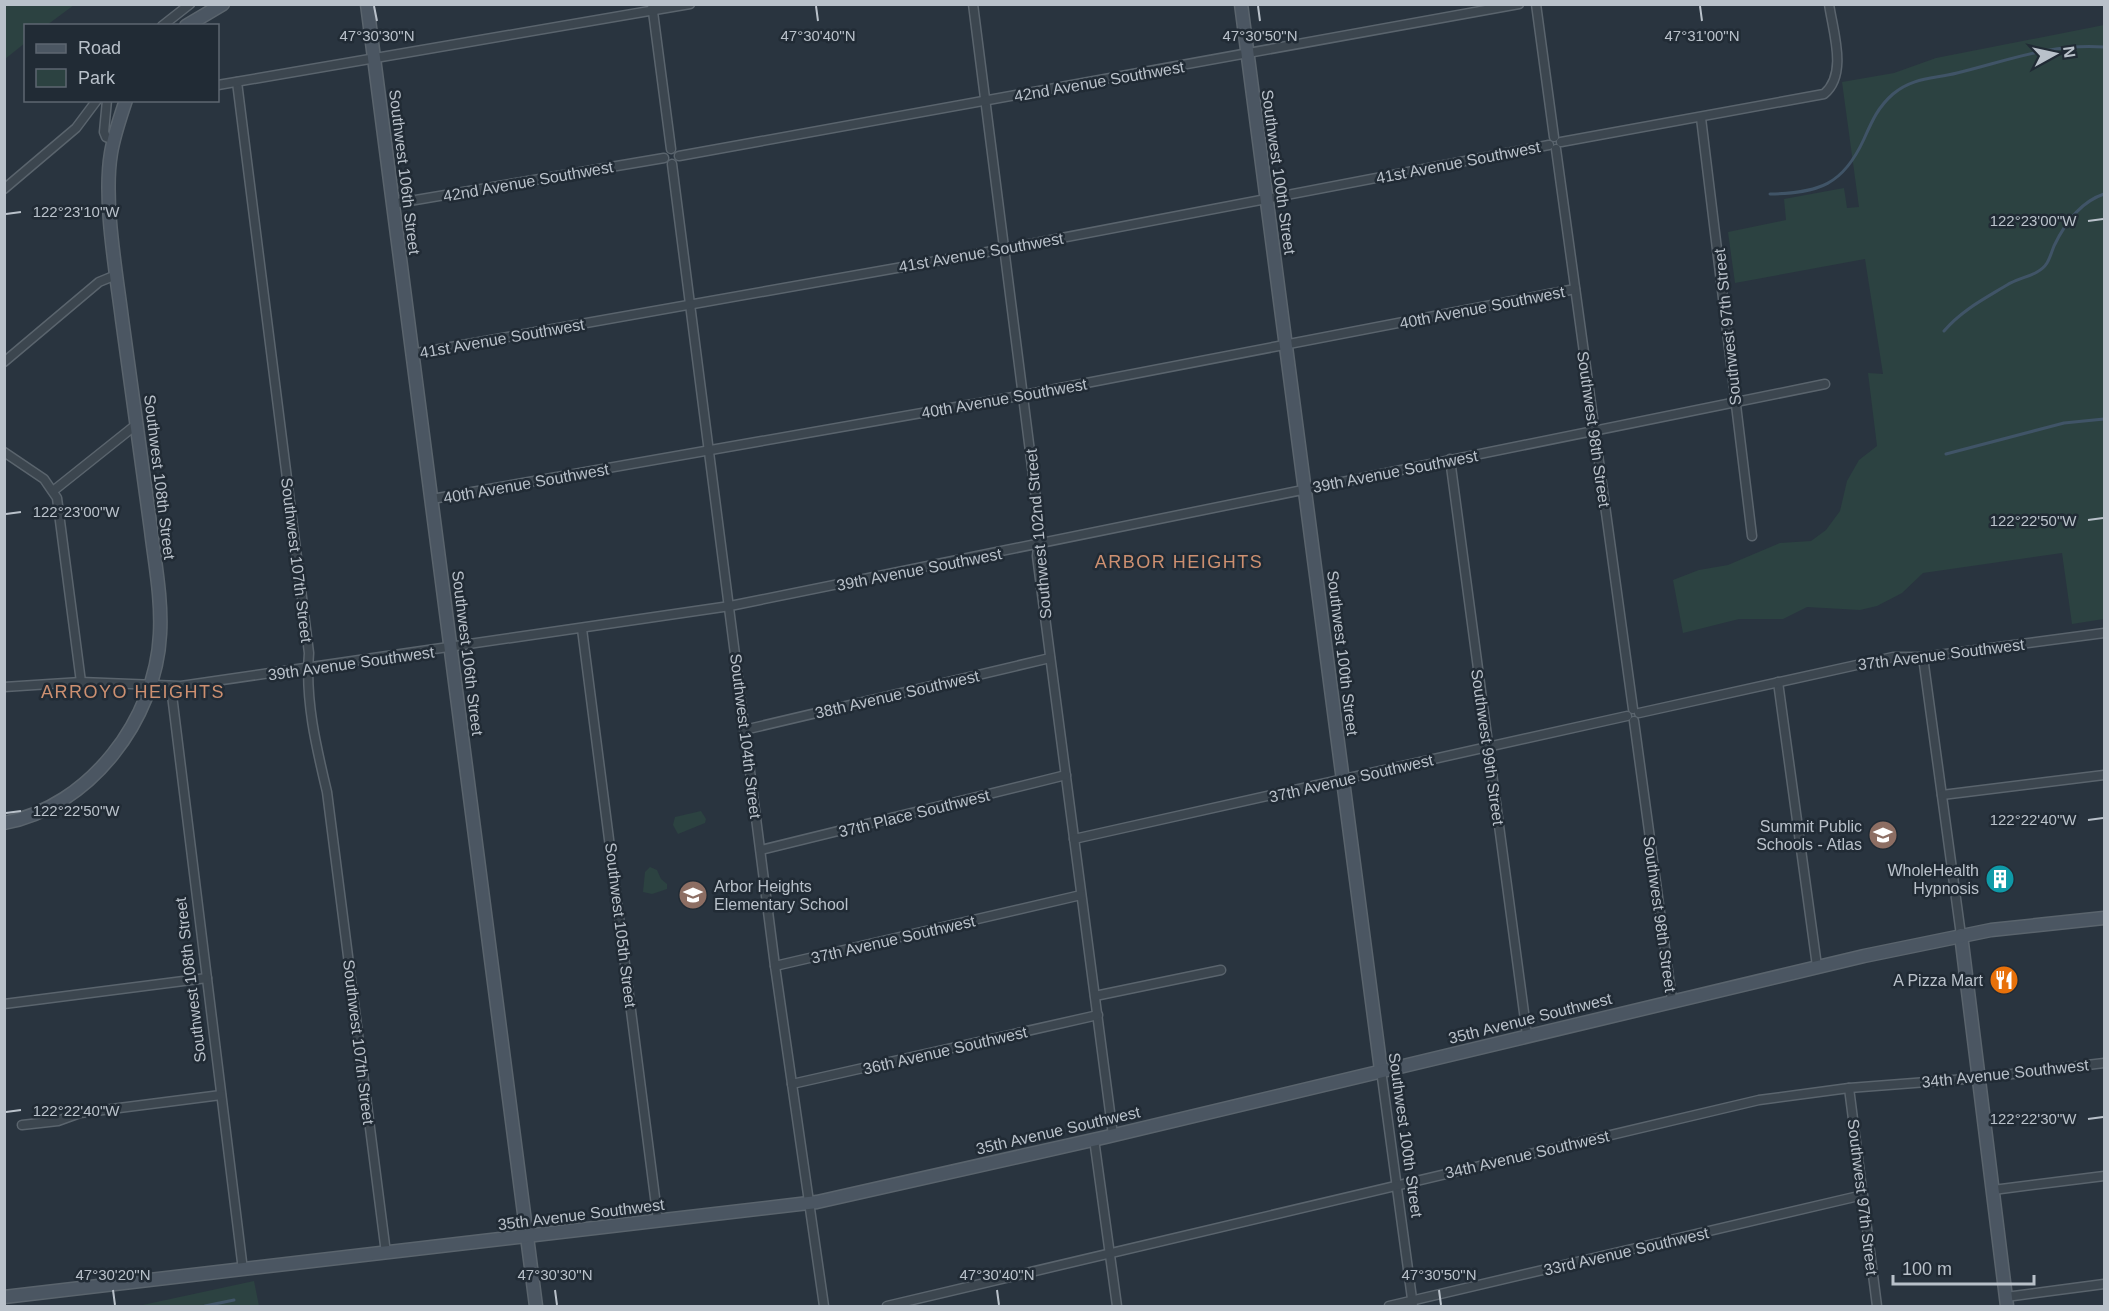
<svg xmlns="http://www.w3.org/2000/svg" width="2109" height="1311" font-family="Arial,sans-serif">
	<rect width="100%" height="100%" fill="#29343f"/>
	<!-- green -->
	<g fill="#2c4241">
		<path d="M5 4 74 5 47 25 26 26 25 43 5 59Z"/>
		<path d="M2104 25V619L2072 624 2062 553 1923 573 1902 593 1877 606 1860 610 1807 607 1783 619H1739L1683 633 1673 580 1699 570 1728 565 1780 543 1811 541 1826 530 1840 511 1847 481 1859 460 1877 446 1868 373 1883 374 1865 259 1735 283 1728 232 1786 220 1784 199 1844 188 1847 208 1859 207 1842 82 1894 73 1936 58Z"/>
		<path d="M701 811 706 819 705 823 678 834 673 825 675 817Z"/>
		<path d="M650 867 657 870 661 879 667 884V889L652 894 643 892 645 872Z"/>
		<path d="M254 1281 259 1306H138Z"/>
	</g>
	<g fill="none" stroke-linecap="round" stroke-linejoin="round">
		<!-- stream -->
		<g stroke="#405467" stroke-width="3">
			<path d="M1770 194C1819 193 1843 185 1864 139 1872 121 1878 107 1893 94 1913 77 1934 79 1957 73 2007 61 2051 43 2104 47"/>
			<path d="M1944 331C1962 310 1984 299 2007 285 2019 277 2039 276 2047 263 2050 258 2052 251 2054 246 2065 223 2080 202 2104 194"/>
			<path d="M1946 454 2064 423 2104 419"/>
			<path d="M205 1306 234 1300"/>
		</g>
		<!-- street casing -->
		<g stroke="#5a646d" stroke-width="11">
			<g id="street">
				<path d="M652 4 671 149"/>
				<path d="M973 4 1040 530 1037 556 1113 1135"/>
				<path d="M1536 4 1554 137"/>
				<path d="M162 26 190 4"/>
				<path d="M237 82 309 653C305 700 316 746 327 792L386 1253"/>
				<path d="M218 85 690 4"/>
				<path d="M107 100 104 132 106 137 114 140"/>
				<path d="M1701 118 1752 536"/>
				<path d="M1561 142 1824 94C1848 74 1833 32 1829 4"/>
				<path d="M1556 149 1633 709"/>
				<path d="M679 156 1519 4"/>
				<path d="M672 164 775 966 824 1306"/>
				<path d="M4 189 76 128 97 100"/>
				<path d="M392 204 664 158"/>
				<path d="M411 354 1004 249 1549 145"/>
				<path d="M4 362 99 282 116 275"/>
				<path d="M4 452 44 479 57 498 81 682"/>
				<path d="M1450 459 1527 1035"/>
				<path d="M53 491 137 424"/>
				<path d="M432 499 1024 395 1575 289"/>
				<path d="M582 629 658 1221"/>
				<path d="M1923 657 1961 935"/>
				<path d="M1778 682 1817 966"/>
				<path d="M4 687 81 682 181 686 730 606 1825 384"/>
				<path d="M171 687 243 1270"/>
				<path d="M1639 713 1893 657H1923L2104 633"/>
				<path d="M1634 721 1672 1000"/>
				<path d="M744 730 1050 658"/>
				<path d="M1942 795 2104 775"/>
				<path d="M1074 839 1627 716"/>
				<path d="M761 850 1066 775"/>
				<path d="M775 966 1081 895"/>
				<path d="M1095 996 1221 970"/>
				<path d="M4 1004 207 978"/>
				<path d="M1381 1070 1413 1306"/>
				<path d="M792 1084 1098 1015"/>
				<path d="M1849 1088 1877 1306"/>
				<path d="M22 1125 58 1121 80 1113 221 1095"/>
				<path d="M1094 1139 1117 1306"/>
				<path d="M1993 1190 2104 1176"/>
				<path d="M2006 1297 2104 1284"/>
				<path d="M887 1306 1759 1100 1849 1088 1979 1078 2104 1063"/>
				<path d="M1389 1306 1863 1195"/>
			</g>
		</g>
		<!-- secondary casing -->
		<g stroke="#5a646d" stroke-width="15">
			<g id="secondary">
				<path d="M367 4 536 1306"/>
				<path d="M1241 4 1381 1070"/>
				<path d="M186 26 223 4"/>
				<path d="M4 823C90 807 156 719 160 634 162 599 155 564 151 530 142 460 132 390 122 319 116 271 103 200 111 153 114 135 120 118 126 100"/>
				<path d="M1961 935 2007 1306"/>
				<path d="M4 1297 817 1202 1106 1137 1864 956 1991 930 2104 918"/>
			</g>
		</g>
		<!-- street -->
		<use href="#street" stroke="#3c464f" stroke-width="8"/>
		<!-- secondary -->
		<use href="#secondary" stroke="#4b5662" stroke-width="12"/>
	</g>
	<!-- ticks -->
	<path fill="none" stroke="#b9c1ca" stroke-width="2" d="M374 6 377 21M816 6 818 21M1258 6 1260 21M1700 6 1702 21M6 214 21 212M2088 221 2103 219M6 514 21 512M2088 520 2103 518M6 813 21 811M2088 820 2103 818M6 1112 21 1110M2088 1119 2103 1117M113 1290 115 1305M555 1290 557 1305M997 1290 999 1305M1439 1290 1441 1305"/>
	<!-- icons -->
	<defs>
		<g id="school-disc" transform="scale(1.5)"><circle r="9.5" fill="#8d6e63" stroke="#212b35"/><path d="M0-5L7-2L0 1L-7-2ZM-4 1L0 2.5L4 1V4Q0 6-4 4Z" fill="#fff"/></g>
		<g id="building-disc" transform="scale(1.5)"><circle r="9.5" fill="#0f9aa8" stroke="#212b35"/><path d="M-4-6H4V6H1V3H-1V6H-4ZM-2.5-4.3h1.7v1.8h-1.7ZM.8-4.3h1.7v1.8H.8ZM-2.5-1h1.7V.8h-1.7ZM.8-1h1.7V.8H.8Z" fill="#fff"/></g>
		<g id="restaurant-disc" transform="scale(1.5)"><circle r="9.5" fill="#e8710a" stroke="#212b35"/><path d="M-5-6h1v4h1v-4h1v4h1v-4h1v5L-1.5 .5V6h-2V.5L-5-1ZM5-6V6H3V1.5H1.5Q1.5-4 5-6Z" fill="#fff"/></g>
	</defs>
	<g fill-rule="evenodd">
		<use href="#school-disc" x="1883" y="835"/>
		<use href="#building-disc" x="2000" y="879"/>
		<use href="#school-disc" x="693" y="895"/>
		<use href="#restaurant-disc" x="2004" y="980"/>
	</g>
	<g text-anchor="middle" stroke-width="5" stroke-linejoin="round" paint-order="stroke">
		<!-- street labels -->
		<g font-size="16" fill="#b9c1ca" stroke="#212b35">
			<text transform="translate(1099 81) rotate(-10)" y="6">42nd Avenue Southwest</text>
			<text transform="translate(1458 162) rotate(-11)" y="6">41st Avenue Southwest</text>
			<text transform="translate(405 172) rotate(83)" y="6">Southwest 106th Street</text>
			<text transform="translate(1279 172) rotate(82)" y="6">Southwest 100th Street</text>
			<text transform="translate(528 181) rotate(-10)" y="6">42nd Avenue Southwest</text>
			<text transform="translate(981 252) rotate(-10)" y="6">41st Avenue Southwest</text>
			<text transform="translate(1482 307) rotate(-11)" y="6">40th Avenue Southwest</text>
			<text transform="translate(1727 327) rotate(-96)" y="6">Southwest 97th Street</text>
			<text transform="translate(502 338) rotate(-10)" y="6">41st Avenue Southwest</text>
			<text transform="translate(1004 398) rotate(-10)" y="6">40th Avenue Southwest</text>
			<text transform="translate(1594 429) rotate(82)" y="6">Southwest 98th Street</text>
			<text transform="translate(1395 471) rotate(-11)" y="6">39th Avenue Southwest</text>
			<text transform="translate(160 477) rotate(83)" y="6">Southwest 108th Street</text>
			<text transform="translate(526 483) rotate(-10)" y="6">40th Avenue Southwest</text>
			<text transform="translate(1038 534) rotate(-95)" y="6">Southwest 102nd Street</text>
			<text transform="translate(297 560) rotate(83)" y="6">Southwest 107th Street</text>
			<text transform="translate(919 569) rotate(-11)" y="6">39th Avenue Southwest</text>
			<text transform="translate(468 653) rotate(83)" y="6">Southwest 106th Street</text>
			<text transform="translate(1343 653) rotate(83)" y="6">Southwest 100th Street</text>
			<text transform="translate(1941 654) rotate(-7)" y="6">37th Avenue Southwest</text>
			<text transform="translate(351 663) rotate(-8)" y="6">39th Avenue Southwest</text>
			<text transform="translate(897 694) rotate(-13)" y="6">38th Avenue Southwest</text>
			<text transform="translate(746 736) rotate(83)" y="6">Southwest 104th Street</text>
			<text transform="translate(1488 747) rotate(82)" y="6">Southwest 99th Street</text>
			<text transform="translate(1351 778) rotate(-13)" y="6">37th Avenue Southwest</text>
			<text transform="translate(914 813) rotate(-14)" y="6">37th Place Southwest</text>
			<text transform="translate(1660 914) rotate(82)" y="6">Southwest 98th Street</text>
			<text transform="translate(621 925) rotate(83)" y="6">Southwest 105th Street</text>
			<text transform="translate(893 939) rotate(-13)" y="6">37th Avenue Southwest</text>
			<text transform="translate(190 980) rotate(-97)" y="6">Southwest 108th Street</text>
			<text transform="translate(1530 1018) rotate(-14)" y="6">35th Avenue Southwest</text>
			<text transform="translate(359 1042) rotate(83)" y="6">Southwest 107th Street</text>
			<text transform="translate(945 1050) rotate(-13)" y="6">36th Avenue Southwest</text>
			<text transform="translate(2005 1073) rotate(-6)" y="6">34th Avenue Southwest</text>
			<text transform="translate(1058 1130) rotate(-13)" y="6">35th Avenue Southwest</text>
			<text transform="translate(1406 1135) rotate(82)" y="6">Southwest 100th Street</text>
			<text transform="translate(1527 1154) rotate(-13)" y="6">34th Avenue Southwest</text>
			<text transform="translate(1863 1197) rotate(83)" y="6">Southwest 97th Street</text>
			<text transform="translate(581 1214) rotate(-7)" y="6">35th Avenue Southwest</text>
			<text transform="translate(1626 1251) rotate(-13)" y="6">33rd Avenue Southwest</text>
		</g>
		<!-- poi labels -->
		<g font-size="16" fill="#b9c1ca" stroke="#212b35" text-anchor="end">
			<text x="1862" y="832">Summit Public<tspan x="1862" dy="18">Schools - Atlas</tspan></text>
			<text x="1979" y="876">WholeHealth<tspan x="1979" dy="18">Hypnosis</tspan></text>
			<text x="714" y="892" text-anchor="start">Arbor Heights<tspan x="714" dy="18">Elementary School</tspan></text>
			<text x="1983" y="986">A Pizza Mart</text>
		</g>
		<!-- neighbourhood labels -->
		<g font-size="18" letter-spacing="1.5" fill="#cd9071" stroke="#212b35">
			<text x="1179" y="568">ARBOR HEIGHTS</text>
			<text x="133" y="698">ARROYO HEIGHTS</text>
		</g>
	</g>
	<g font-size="15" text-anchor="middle" fill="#b9c1ca" stroke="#212b35" stroke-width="5" stroke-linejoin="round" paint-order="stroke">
		<text x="377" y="41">47°30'30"N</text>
		<text x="818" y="41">47°30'40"N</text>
		<text x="1260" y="41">47°30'50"N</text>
		<text x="1702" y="41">47°31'00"N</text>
		<text x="76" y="217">122°23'10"W</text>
		<text x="2033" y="226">122°23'00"W</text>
		<text x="76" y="517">122°23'00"W</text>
		<text x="2033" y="526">122°22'50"W</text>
		<text x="76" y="816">122°22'50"W</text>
		<text x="2033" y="825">122°22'40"W</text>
		<text x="76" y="1116">122°22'40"W</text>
		<text x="2033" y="1124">122°22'30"W</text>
		<text x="113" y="1280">47°30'20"N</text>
		<text x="555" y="1280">47°30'30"N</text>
		<text x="997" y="1280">47°30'40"N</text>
		<text x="1439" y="1280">47°30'50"N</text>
	</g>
	<!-- border -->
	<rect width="2109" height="1311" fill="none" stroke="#b9c1ca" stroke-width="12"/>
	<!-- legend -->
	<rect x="24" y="24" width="195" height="78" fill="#212b35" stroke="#5e6771" stroke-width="1.5"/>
	<rect x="36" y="44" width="30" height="9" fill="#4b5662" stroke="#5e6771" stroke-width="1.5"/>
	<text x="78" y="54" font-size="18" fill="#b9c1ca">Road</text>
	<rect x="36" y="69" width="30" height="18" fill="#2c4241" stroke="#5e6771" stroke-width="1.5"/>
	<text x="78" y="84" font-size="18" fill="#b9c1ca">Park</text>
	<!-- north arrow -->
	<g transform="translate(2055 54) rotate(82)" stroke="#212b35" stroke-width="4.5" paint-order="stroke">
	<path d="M0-4.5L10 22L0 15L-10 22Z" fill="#b9c1ca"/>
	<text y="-9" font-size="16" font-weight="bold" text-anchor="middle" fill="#b9c1ca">N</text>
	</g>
	<!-- scale -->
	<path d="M1893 1275v9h141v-9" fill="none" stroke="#b9c1ca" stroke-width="3"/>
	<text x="1902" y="1275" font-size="18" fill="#b9c1ca" stroke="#212b35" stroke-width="4.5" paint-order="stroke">100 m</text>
</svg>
